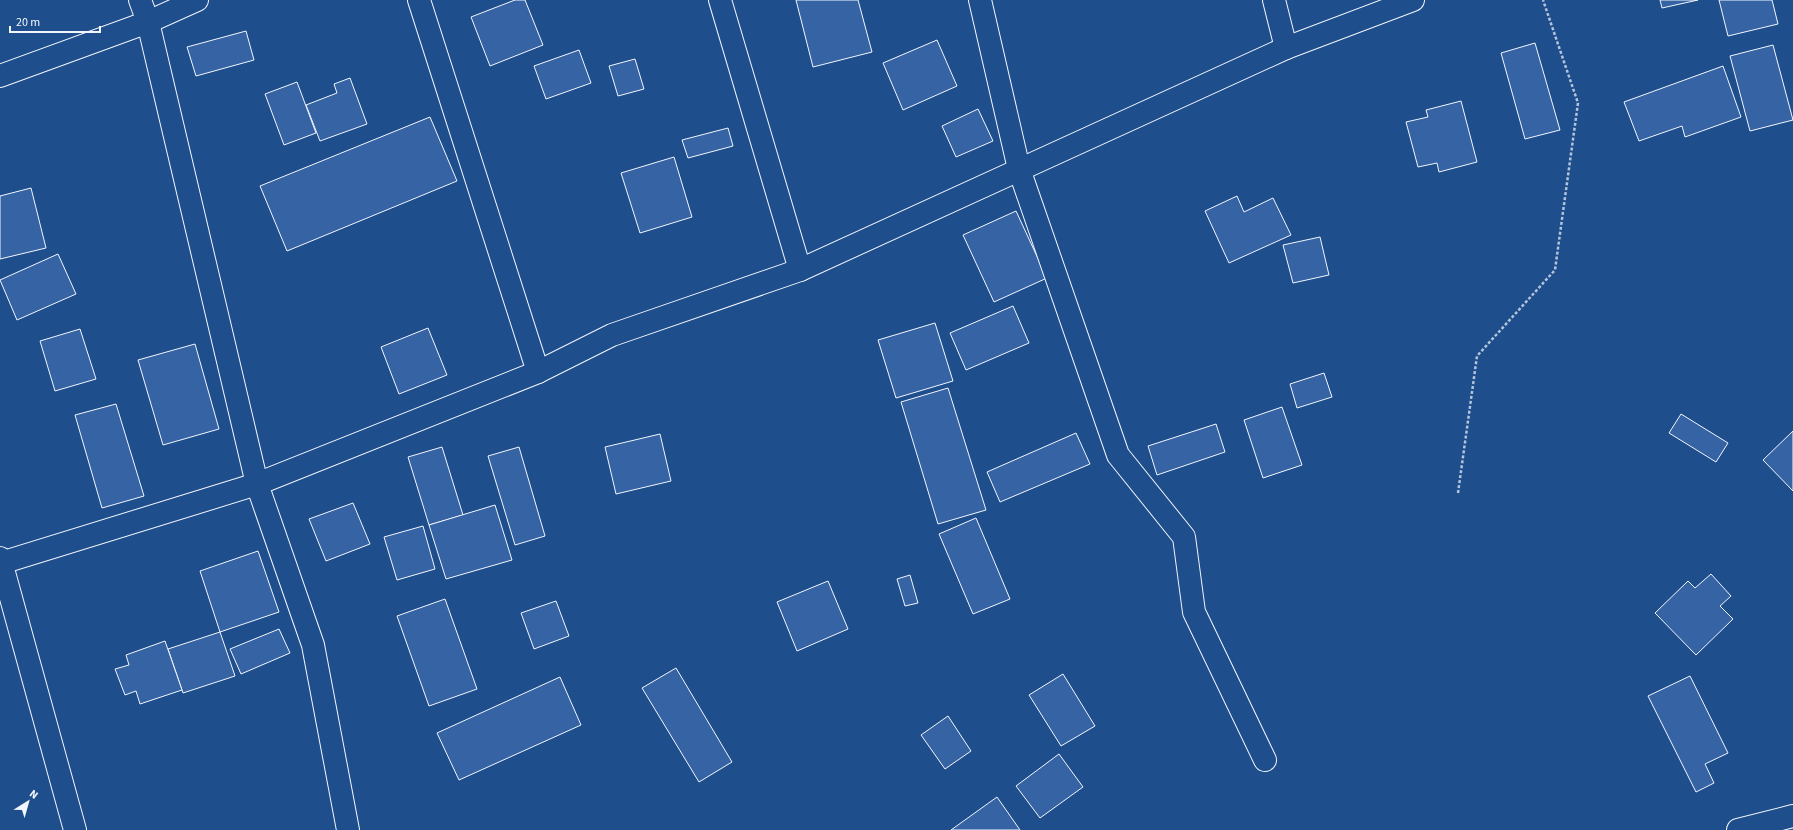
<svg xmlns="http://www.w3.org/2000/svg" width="1793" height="830" font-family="'Source Sans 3',sans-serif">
	<rect width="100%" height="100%" fill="#1f4e8c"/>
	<!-- building -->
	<g fill="#3563a3" stroke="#f2f6ff">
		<path d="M515 0H525L543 45 490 66 471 17Z"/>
		<path d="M796 0H858L872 52 813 67Z"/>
		<path d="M1660 0H1698L1662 8Z"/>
		<path d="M1719 0H1772L1778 24 1728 36Z"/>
		<path d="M246 31 254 60 196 76 187 47Z"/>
		<path d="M937 40 957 86 903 110 883 63Z"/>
		<path d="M1535 43 1560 130 1525 139 1501 53Z"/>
		<path d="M1773 45 1793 120 1750 131 1730 56Z"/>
		<path d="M579 50 591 83 546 99 534 66Z"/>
		<path d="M635 59 644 89 618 96 609 66Z"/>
		<path d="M1723 66 1741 117 1685 137 1682 126 1639 141 1624 102Z"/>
		<path d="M350 78 367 124 320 141 306 105 337 93 334 84Z"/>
		<path d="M297 82 316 133 284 145 265 94Z"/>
		<path d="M1461 101 1477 162 1439 172 1437 163 1418 167 1406 122 1428 117 1426 110Z"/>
		<path d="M978 109 993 141 956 157 942 126Z"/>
		<path d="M430 117 457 181 287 251 260 186Z"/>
		<path d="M728 128 733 146 688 158 682 140Z"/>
		<path d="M674 157 692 217 640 233 621 173Z"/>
		<path d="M31 188 46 248 0 259V196Z"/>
		<path d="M1237 196 1244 212 1273 198 1291 235 1229 263 1205 211Z"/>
		<path d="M1016 211 1047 278 994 302 963 235Z"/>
		<path d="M1320 237 1329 275 1293 283 1283 245Z"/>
		<path d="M58 254 76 294 17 320 0 280Z"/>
		<path d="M1013 306 1029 343 966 370 950 333Z"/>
		<path d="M935 323 953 381 896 398 878 340Z"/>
		<path d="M428 328 447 375 399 394 381 347Z"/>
		<path d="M80 329 96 379 55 391 40 341Z"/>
		<path d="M195 344 219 429 163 445 138 360Z"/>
		<path d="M1324 373 1332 397 1297 408 1290 384Z"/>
		<path d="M948 388 986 510 938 524 901 402Z"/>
		<path d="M116 404 144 496 102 508 75 415Z"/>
		<path d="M1282 407 1302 465 1263 478 1244 420Z"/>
		<path d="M1681 414 1728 443 1716 462 1669 433Z"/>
		<path d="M1216 424 1225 452 1157 475 1148 446Z"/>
		<path d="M1793 431V491L1763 460Z"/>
		<path d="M1076 433 1090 464 1000 502 987 472Z"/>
		<path d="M660 434 671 481 616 494 605 447Z"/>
		<path d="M442 447 463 515 429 525 408 457Z"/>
		<path d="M519 447 545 536 515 545 488 456Z"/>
		<path d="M353 503 370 544 326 561 309 519Z"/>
		<path d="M495 505 512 560 446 579 429 525Z"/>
		<path d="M976 518 1010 599 973 614 939 534Z"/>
		<path d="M423 526 435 569 397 580 384 537Z"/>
		<path d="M258 551 279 612 220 632 200 571Z"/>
		<path d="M1711 574 1731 596 1720 606 1733 619 1696 655 1655 613 1688 581 1695 588Z"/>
		<path d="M910 575 918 603 905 606 897 579Z"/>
		<path d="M828 581 848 629 797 651 777 602Z"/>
		<path d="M445 599 477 689 429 706 397 616Z"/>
		<path d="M556 601 569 636 534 649 521 613Z"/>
		<path d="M279 629 290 653 241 674 230 649Z"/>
		<path d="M220 632 235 676 183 693 168 649Z"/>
		<path d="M165 641 182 690 140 704 136 691 125 695 115 669 129 665 126 655Z"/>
		<path d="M676 668 732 762 699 782 642 688Z"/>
		<path d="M1063 674 1095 726 1061 746 1029 695Z"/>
		<path d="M1690 676 1728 753 1705 764 1714 783 1696 792 1648 696Z"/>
		<path d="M560 677 581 725 459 780 437 733Z"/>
		<path d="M948 716 971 751 945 769 921 735Z"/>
		<path d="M1059 754 1083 787 1040 818 1016 786Z"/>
		<path d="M997 797 1020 830H951Z"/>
	</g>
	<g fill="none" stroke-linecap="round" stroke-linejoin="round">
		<!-- minor casing -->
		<g stroke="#f2f6ff" stroke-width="24">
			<g id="minor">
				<path d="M140 0 148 22 257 484 313 645 348 830"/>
				<path d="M419 0 538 372"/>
				<path d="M720 0 800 270"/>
				<path d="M980 0 1019 169 1118 455 1184 537 1194 612 1265 760"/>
				<path d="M1274 0 1286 48"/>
				<path d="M0 76 148 22 197 0"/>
				<path d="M0 558 75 830"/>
				<path d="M1 563 257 484 538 372 612 335 800 270 1286 48 1413 0"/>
				<path d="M1738 830 1793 816"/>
			</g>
		</g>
		<!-- path -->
		<path stroke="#b3c4dc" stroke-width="2.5" stroke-dasharray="3 2" stroke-linecap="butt" d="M1458 493 1477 356 1555 270 1578 103 1543 0"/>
		<!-- minor -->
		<use href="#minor" stroke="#1f4e8c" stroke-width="22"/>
	</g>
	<!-- north arrow -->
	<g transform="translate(28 802) rotate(37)" stroke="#1f4e8c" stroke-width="3" paint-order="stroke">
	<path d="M0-3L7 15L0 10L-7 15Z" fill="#f2f6ff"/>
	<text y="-6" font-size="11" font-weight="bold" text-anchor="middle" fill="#f2f6ff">N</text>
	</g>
	<!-- scale -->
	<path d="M10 26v6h90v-6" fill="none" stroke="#f2f6ff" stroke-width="2"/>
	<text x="16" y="26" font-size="12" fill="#f2f6ff" stroke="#1f4e8c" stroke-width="3" paint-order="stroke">20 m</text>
</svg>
